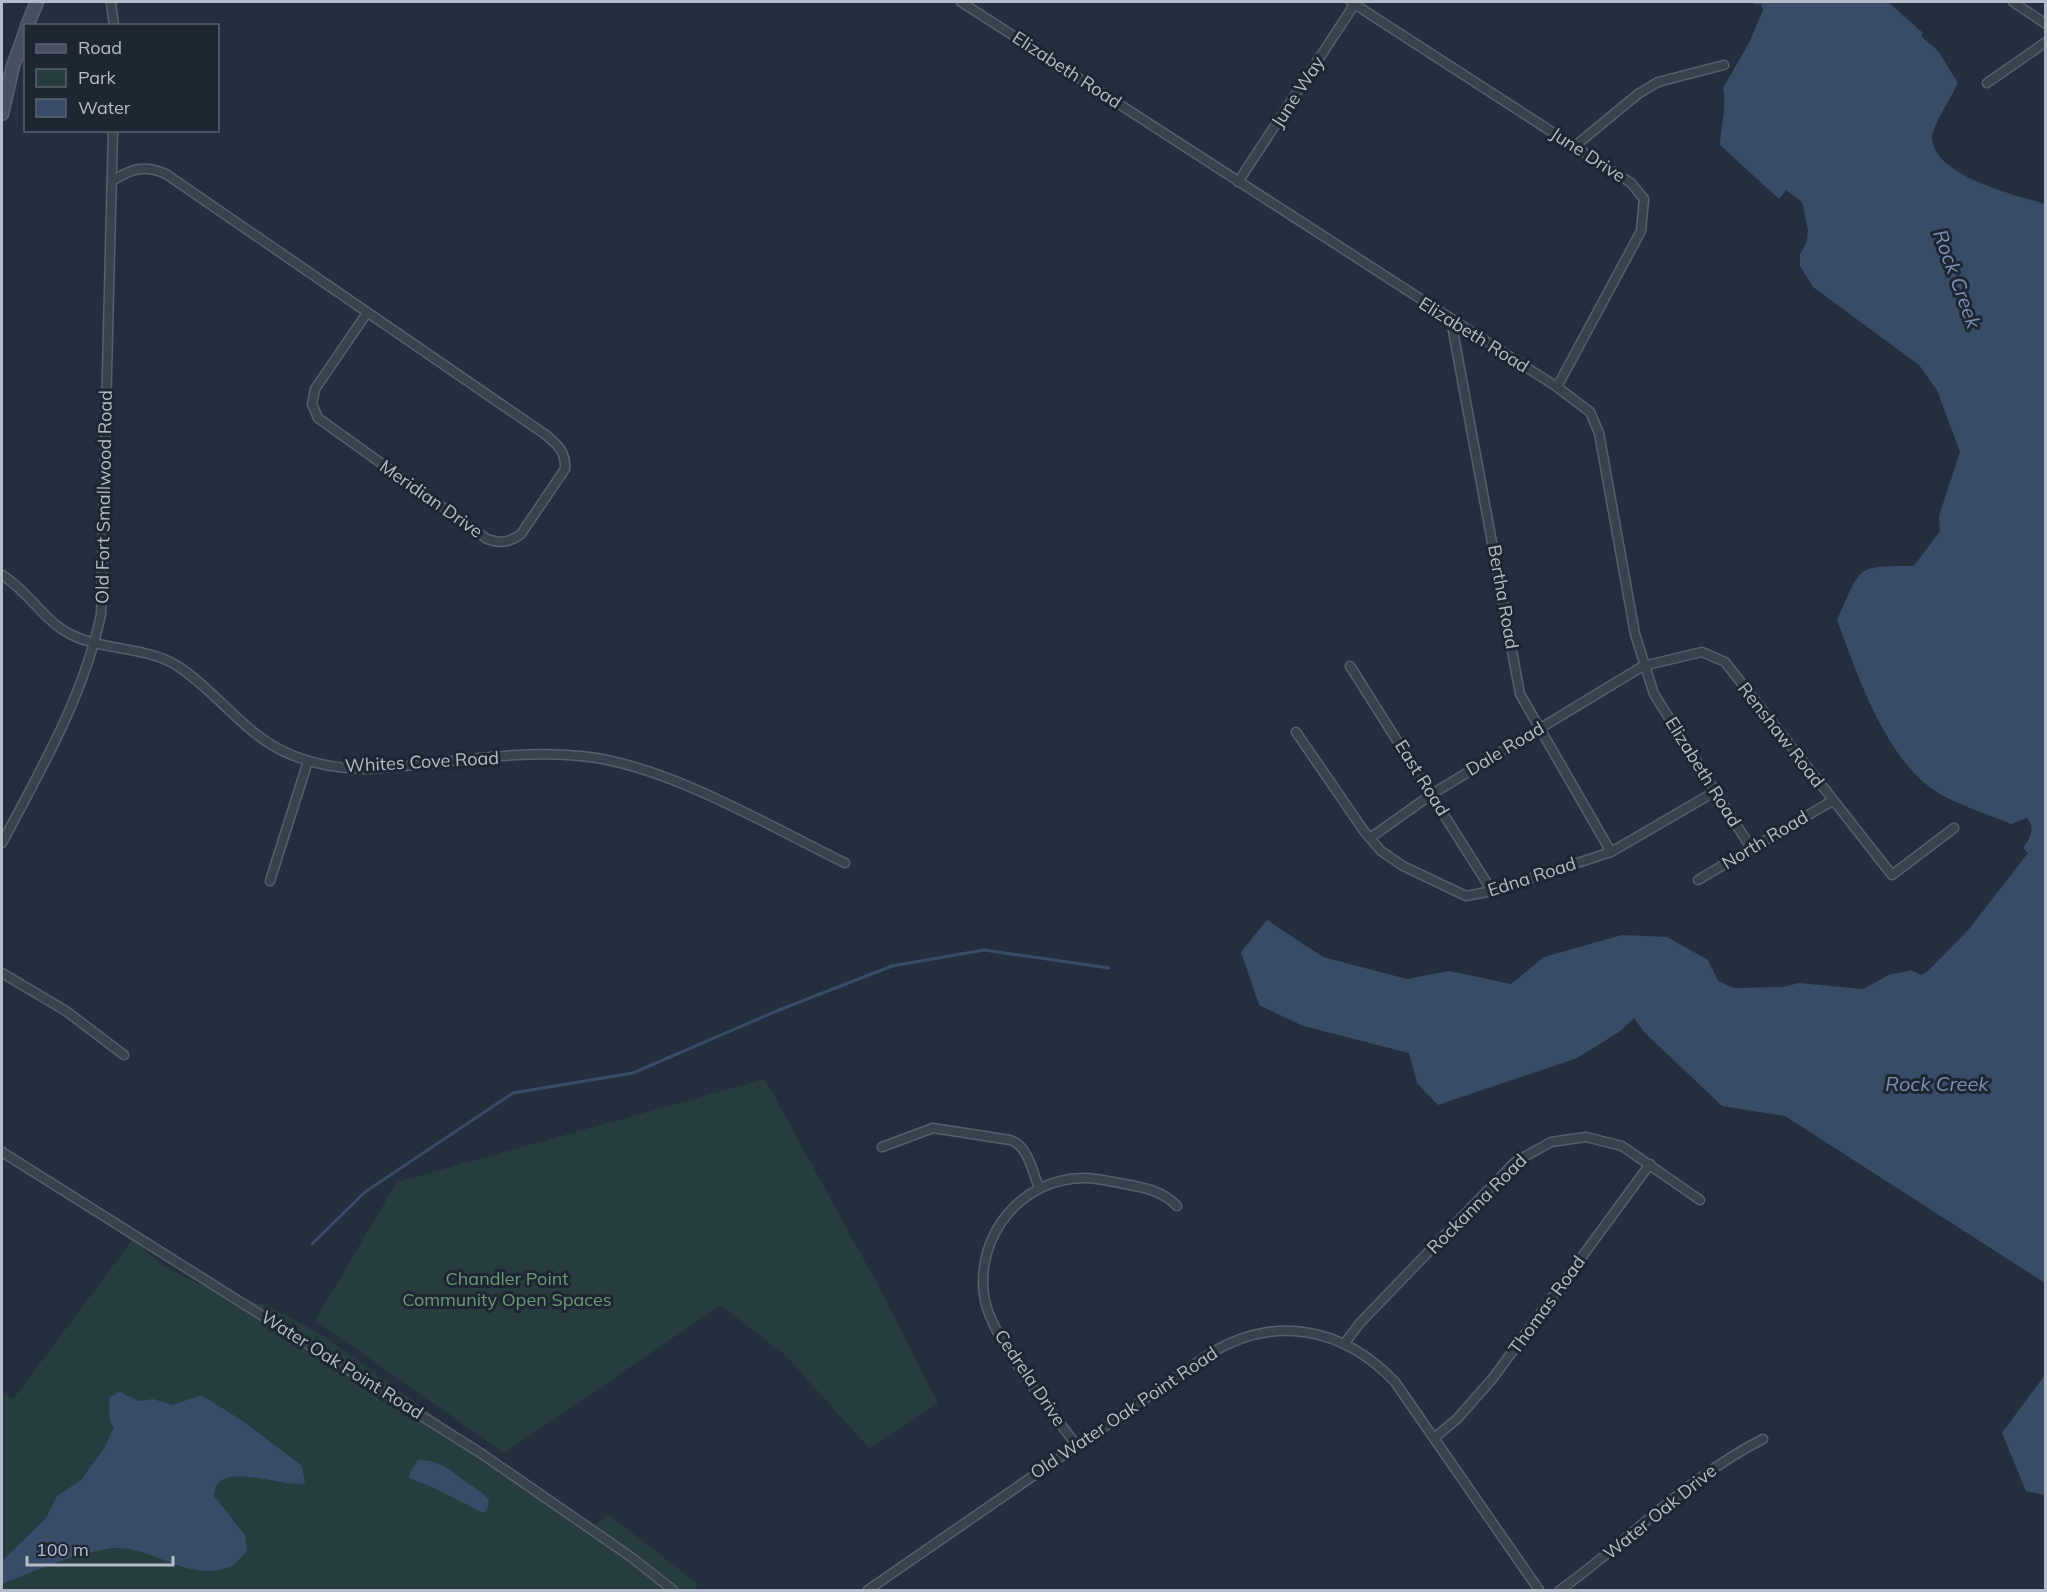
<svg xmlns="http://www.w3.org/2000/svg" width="2047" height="1592" font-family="Mulish,sans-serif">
	<rect width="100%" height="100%" fill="#242f3e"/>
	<!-- green -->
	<g fill="#263c3f">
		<path d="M765 1079 880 1289 938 1403 869 1448 786 1356 721 1305 504 1453 315 1320 397 1182Z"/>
		<path d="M133 1239 160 1264 203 1286 272 1308 318 1332 590 1528 609 1515 698 1584 694 1590H2V1392L13 1399Z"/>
	</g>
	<!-- water -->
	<g fill="#394c67">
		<path d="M1754 2H1888L1923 33 1921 36 1938 51 1958 83C1952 96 1933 125 1932 137 1932 176 2016 195 2045 204V1283L1785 1116 1722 1106 1644 1032 1634 1018 1619 1032 1577 1058 1438 1105 1417 1083 1409 1053 1303 1026 1259 1005 1241 952 1267 920 1323 957 1407 979 1449 971 1511 984 1544 957 1622 935 1667 937 1708 960 1718 981 1734 988 1783 987 1799 983 1863 989 1889 975 1911 970 1921 975 1928 971 1969 929 2028 853 2023 848C2030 839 2036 828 2027 818L2011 824C1988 814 1945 801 1927 785 1882 748 1857 674 1837 620 1862 566 1854 566 1914 566L1940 531 1939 516 1960 452 1937 390 1919 365 1813 287 1800 266V254L1807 242 1808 230 1802 202 1786 190 1779 199 1720 145C1721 128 1727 101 1723 88L1749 43 1763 10 1761 4H1754Z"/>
		<path d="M2045 1375V1495L2026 1491 2002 1433Z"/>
		<path d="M120 1392 139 1401 153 1399 173 1405 201 1395 243 1421 302 1466 305 1483C284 1490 216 1456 214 1496L245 1535 247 1551C242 1556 236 1564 230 1567 186 1584 148 1541 106 1549 70 1555 35 1571 2 1584V1561L46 1518 57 1496 81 1480 105 1447 114 1427 110 1422 109 1397Z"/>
		<path d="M418 1460C440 1460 449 1469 466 1482 475 1488 482 1491 489 1500L487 1510 483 1513 434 1488 409 1478 410 1472Z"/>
	</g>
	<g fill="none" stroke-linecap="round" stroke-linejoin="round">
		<!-- stream -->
		<path stroke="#394c67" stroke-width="3" d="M312 1244 365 1192 513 1093 633 1073 779 1010 892 966 984 950 1109 968"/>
		<!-- minor casing -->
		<g stroke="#565f6c" stroke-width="11">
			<g id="minor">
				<path d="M111 2 114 26"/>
				<path d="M961 2 1557 387 1590 412 1599 433 1635 634 1654 694 1751 848"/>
				<path d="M1351 2 1631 183 1644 199 1641 231 1557 387"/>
				<path d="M2013 2 2046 24"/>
				<path d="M1987 83 2046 42"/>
				<path d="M1575 146 1638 94 1658 82 1724 65"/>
				<path d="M112 181C131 169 144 164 166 174L546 435C558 445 566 452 565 469L521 534C510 542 501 544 487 539L318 418 312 404 315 389 367 313"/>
				<path d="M1238 182 1356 2"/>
				<path d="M1451 320 1520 694 1611 852"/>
				<path d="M2 575C28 591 43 620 70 634 103 651 144 646 176 665 206 684 228 712 256 734 286 758 325 768 363 769 435 766 509 749 581 756 666 764 767 825 845 863"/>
				<path d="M1350 666 1492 891"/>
				<path d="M1296 732 1364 831 1381 851 1403 866 1466 896 1492 891 1611 852 1716 791"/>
				<path d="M1370 838 1432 794 1643 666 1702 652 1725 662 1892 875 1954 828"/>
				<path d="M2 843C41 769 84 696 101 614L113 130"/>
				<path d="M1698 880 1832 801"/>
				<path d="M270 881 308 761"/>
				<path d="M2 973 66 1011 124 1055"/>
				<path d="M882 1147 933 1128 1010 1140C1028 1145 1033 1173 1039 1188"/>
				<path d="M2 1152 482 1454 631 1557 673 1590"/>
				<path d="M1344 1344 1360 1323 1515 1162 1551 1142 1586 1137 1622 1146 1700 1200"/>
				<path d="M1434 1438 1457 1419 1493 1378 1650 1164"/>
				<path d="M1077 1446C1051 1410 989 1337 984 1295 976 1235 1021 1179 1083 1178 1097 1178 1110 1181 1124 1184 1143 1187 1163 1191 1177 1206"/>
				<path d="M868 1590 1211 1353C1276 1314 1344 1328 1395 1382L1539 1590"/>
				<path d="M1560 1590C1629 1541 1686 1478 1763 1439"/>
			</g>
		</g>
		<!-- secondary casing -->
		<g stroke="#565f6c" stroke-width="15">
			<g id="secondary">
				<path d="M27 26 37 2"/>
				<path d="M2 114 13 66 26 30"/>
			</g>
		</g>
		<!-- minor -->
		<use href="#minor" stroke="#38414e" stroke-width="8"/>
		<!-- secondary -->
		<use href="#secondary" stroke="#465061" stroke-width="12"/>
	</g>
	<g text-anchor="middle" stroke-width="6" stroke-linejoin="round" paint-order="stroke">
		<!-- street labels -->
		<g font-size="18" fill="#b4bcc9" stroke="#1d2633">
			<text transform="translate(1067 70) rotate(33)" y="6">Elizabeth Road</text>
			<text transform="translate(1298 92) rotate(-57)" y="6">June Way</text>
			<text transform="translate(1588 155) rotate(33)" y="6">June Drive</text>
			<text transform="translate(1474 335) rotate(32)" y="6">Elizabeth Road</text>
			<text transform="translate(104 497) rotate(-89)" y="6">Old Fort Smallwood Road</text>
			<text transform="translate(431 499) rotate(35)" y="6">Meridian Drive</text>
			<text transform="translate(1503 597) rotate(80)" y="6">Bertha Road</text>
			<text transform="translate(1781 735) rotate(52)" y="6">Renshaw Road</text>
			<text transform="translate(1505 749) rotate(-31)" y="6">Dale Road</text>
			<text transform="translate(422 762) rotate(-3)" y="6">Whites Cove Road</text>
			<text transform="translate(1703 772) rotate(58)" y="6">Elizabeth Road</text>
			<text transform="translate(1422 778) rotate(58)" y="6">East Road</text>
			<text transform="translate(1765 840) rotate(-31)" y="6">North Road</text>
			<text transform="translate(1532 877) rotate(-18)" y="6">Edna Road</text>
			<text transform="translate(1477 1204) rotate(-45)" y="6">Rockanna Road</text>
			<text transform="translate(1547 1305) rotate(-54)" y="6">Thomas Road</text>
			<text transform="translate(342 1365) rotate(32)" y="6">Water Oak Point Road</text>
			<text transform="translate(1030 1378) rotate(56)" y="6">Cedrela Drive</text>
			<text transform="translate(1124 1413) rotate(-34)" y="6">Old Water Oak Point Road</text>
			<text transform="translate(1660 1512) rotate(-39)" y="6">Water Oak Drive</text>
		</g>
		<!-- park labels -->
		<g font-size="18" fill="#6b9a76" stroke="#1d2633">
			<text x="507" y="1285">Chandler Point<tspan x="507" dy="21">Community Open Spaces</tspan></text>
		</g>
		<!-- water labels -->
		<g font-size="20" font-style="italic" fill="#7c92b1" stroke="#1d2633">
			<text transform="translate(1957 279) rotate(70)" y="7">Rock Creek</text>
			<text x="1937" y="1091">Rock Creek</text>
		</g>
	</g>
	<!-- border -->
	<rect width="2047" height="1592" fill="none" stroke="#b4bcc9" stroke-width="6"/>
	<!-- legend -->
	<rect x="24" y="24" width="195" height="108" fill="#1d2633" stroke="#59626f" stroke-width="1.5"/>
	<rect x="36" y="44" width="30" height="9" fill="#465061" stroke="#59626f" stroke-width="1.5"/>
	<text x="78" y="54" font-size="18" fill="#b4bcc9">Road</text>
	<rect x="36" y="69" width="30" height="18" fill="#263c3f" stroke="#59626f" stroke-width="1.5"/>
	<text x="78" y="84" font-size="18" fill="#b4bcc9">Park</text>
	<rect x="36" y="99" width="30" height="18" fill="#394c67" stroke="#59626f" stroke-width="1.5"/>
	<text x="78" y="114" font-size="18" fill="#b4bcc9">Water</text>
	<!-- scale -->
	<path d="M27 1556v9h146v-9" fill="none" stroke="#b4bcc9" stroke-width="3"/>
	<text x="36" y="1556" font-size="18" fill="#b4bcc9" stroke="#1d2633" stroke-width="4.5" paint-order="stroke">100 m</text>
</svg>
